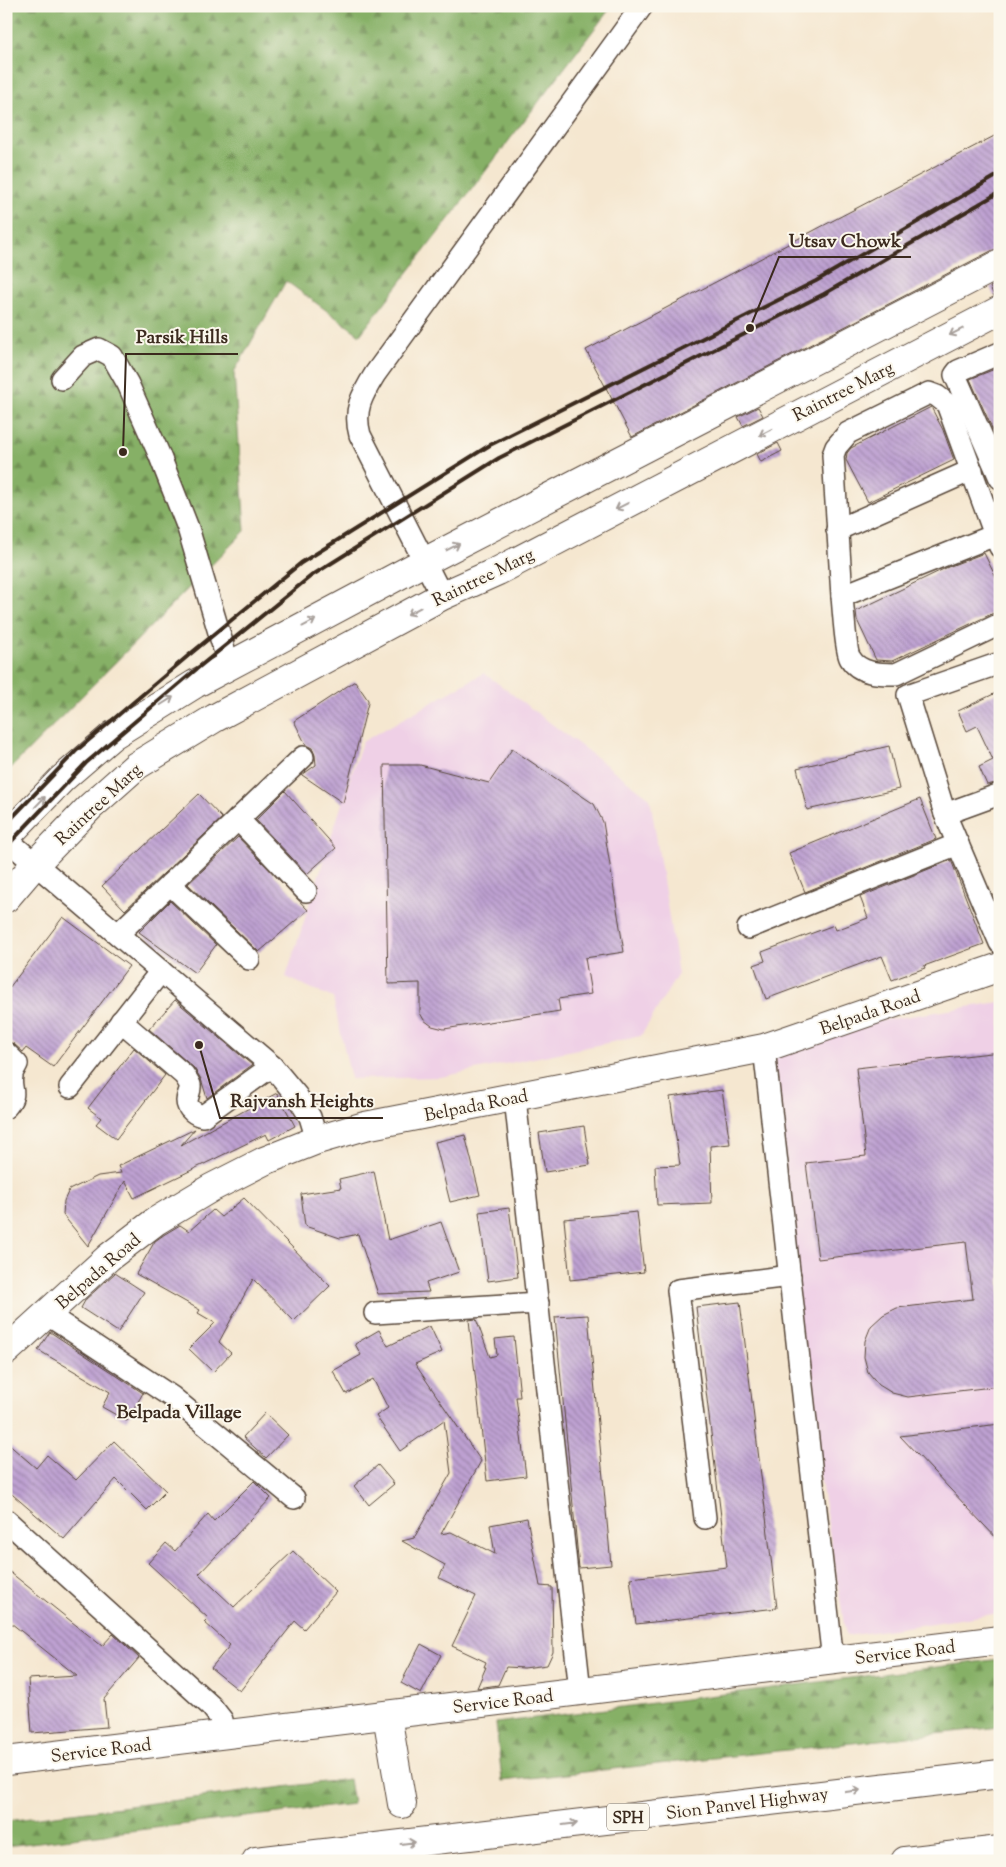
<svg xmlns="http://www.w3.org/2000/svg" width="1006" height="1867" font-family="'Sorts Mill Goudy',serif">
	<defs>
		<pattern id="forest-firs" width="22" height="20" patternUnits="userSpaceOnUse" patternTransform="scale(1.25)"><rect width="22" height="20" fill="#86b066"/><path d="M5 1l3.5 6h-7zM16 11l3.5 6h-7z" fill="#6f8f53"/></pattern>
		<pattern id="building-back-hatch" width="6" height="6" patternUnits="userSpaceOnUse" patternTransform="scale(1.25)"><rect width="6" height="6" fill="#bea1d2"/><path d="M-1 5l2 2M0 0l6 6M5-1l2 2" fill="none" stroke="#9c83aa"/></pattern>
	</defs>
	<rect width="100%" height="100%" fill="#fbf7ec"/>
	<filter id="ink" filterUnits="userSpaceOnUse"><feTurbulence type="fractalNoise" baseFrequency=".02" numOctaves="2"/><feDisplacementMap in="SourceGraphic" scale="10" xChannelSelector="R" yChannelSelector="G"/><feConvolveMatrix kernelMatrix="1 2 1 2 8 2 1 2 1" color-interpolation-filters="sRGB"/></filter>
	<filter id="wash" filterUnits="userSpaceOnUse"><feTurbulence type="fractalNoise" baseFrequency=".0096" numOctaves="4" result="noise"/><feDisplacementMap in="SourceGraphic" scale="20" xChannelSelector="R" yChannelSelector="G"/><feGaussianBlur stdDeviation="1.12" result="paint"/><feColorMatrix in="noise" values="0 0 0 0 0 0 0 0 0 0 0 0 0 0 0 0 0 1.4 0 .05"/><feComposite in="paint" operator="in"/></filter>
	<g filter="url(#wash)">
		<rect width="100%" height="100%" fill="#f5e7d0"/>
		<!-- built -->
		<g fill="#efd0e6">
			<path d="M484 673 650 798 678 974 641 1036 441 1077 351 1079 333 998 286 977 362 742Z"/>
			<path d="M1000 1002V1613L846 1636 750 1041Z"/>
		</g>
		<!-- forest -->
		<g fill="url(#forest-firs)" stroke="#606d42">
			<path d="M6 6H612L360 335 286 281 234 372 245 531 6 773Z"/>
			<path d="M1000 1659V1727L502 1781 496 1723Z"/>
			<path d="M349 1779 353 1804 6 1846V1821Z"/>
		</g>
		<g id="blocks">
			<!-- building -->
			<g fill="url(#building-back-hatch)">
				<path d="M1000 133V249L993 250 632 437 586 350Z"/>
				<path d="M1000 282V295L994 296 990 287Z"/>
				<path d="M1000 367V446L970 379Z"/>
				<path d="M758 407 763 416 743 426 738 417Z"/>
				<path d="M931 407 943 430 954 460 868 502 846 460 847 453 851 448Z"/>
				<path d="M778 443 782 451 761 462 757 454Z"/>
				<path d="M984 553 1000 586V610L892 661 876 660 857 620 856 611 948 567Z"/>
				<path d="M355 681 368 700V703L343 803 302 775 316 765 315 755 312 748 306 745 294 721Z"/>
				<path d="M1000 691V782L987 785 979 767 993 760 977 726 967 731 958 711Z"/>
				<path d="M889 746 899 789 807 810 797 768Z"/>
				<path d="M512 749 594 804 603 822 624 952 585 958 591 994 558 999 560 1011 444 1029 432 1026 424 1020 420 1013V983L388 984 384 765H420L489 783Z"/>
				<path d="M285 791 336 848 307 874 256 820Z"/>
				<path d="M199 794 222 818 125 910 102 886Z"/>
				<path d="M920 799 936 839 805 892 789 853Z"/>
				<path d="M238 837 308 910 259 952 188 884Z"/>
				<path d="M951 860 984 944 924 966 925 968 892 980 882 956 766 999 754 965 765 961 762 952 834 925 836 930 868 918 860 897Z"/>
				<path d="M170 901 216 945 195 973 139 932Z"/>
				<path d="M63 917 129 966 53 1067 26 1048 23 1052 14 1044 6 1041V992Z"/>
				<path d="M175 1000 252 1065 207 1098 201 1079 194 1068 149 1029Z"/>
				<path d="M134 1048 165 1075 116 1139 96 1124 101 1118 88 1108Z"/>
				<path d="M1000 1052V1386L908 1397 892 1393 879 1385 868 1372 864 1357 865 1341 871 1326 883 1315 897 1308 973 1299 966 1242 818 1259 806 1163 866 1156 856 1068Z"/>
				<path d="M722 1090 730 1144 710 1146 712 1203 657 1205 655 1166 680 1165 670 1097Z"/>
				<path d="M277 1093 295 1126 269 1140 266 1134 134 1198 125 1181 88 1246 63 1215 64 1201 69 1190 98 1176 121 1173 118 1166 195 1129 181 1145Z"/>
				<path d="M584 1126 590 1165 545 1172 539 1133Z"/>
				<path d="M465 1135 480 1195 450 1202 435 1142Z"/>
				<path d="M374 1171 388 1240 441 1222 459 1272 426 1283 429 1292 378 1294 358 1234 340 1238 305 1226 301 1194 341 1188 339 1179Z"/>
				<path d="M244 1198 330 1286 294 1321 253 1279 219 1342 231 1353 213 1372 189 1349 215 1323 198 1313 200 1310 136 1274 155 1241 165 1234 180 1225 189 1231 213 1210 221 1217Z"/>
				<path d="M509 1208 518 1277 488 1281 479 1212Z"/>
				<path d="M637 1212 644 1272 570 1280 564 1219Z"/>
				<path d="M115 1273 144 1292 118 1332 81 1308 86 1299Z"/>
				<path d="M740 1302 777 1608 636 1624 630 1578 727 1567 696 1307Z"/>
				<path d="M588 1315 611 1565 579 1568 555 1317Z"/>
				<path d="M476 1319 490 1357 497 1355 495 1339 514 1337 520 1397H516L526 1476 487 1481 469 1320Z"/>
				<path d="M430 1326 442 1352 415 1364 481 1461 441 1534 451 1532 495 1554 490 1525 527 1518 540 1586 552 1587 553 1652 547 1665 524 1668 506 1667 498 1685 477 1688 486 1667H484L486 1662 452 1646 476 1596 439 1578 445 1565 402 1541 414 1538 451 1473 444 1420 400 1451 376 1416 388 1408 373 1379 346 1394 333 1371 361 1355 355 1344 379 1330 388 1346Z"/>
				<path d="M50 1332 143 1393 127 1421 102 1407 110 1392 38 1350Z"/>
				<path d="M265 1413 288 1435 266 1458 243 1437Z"/>
				<path d="M1000 1424V1542L900 1436Z"/>
				<path d="M114 1441 166 1491 147 1510 116 1479 64 1539 6 1489V1442L36 1468 47 1455 76 1480Z"/>
				<path d="M378 1465 394 1484 369 1505 354 1486Z"/>
				<path d="M254 1481 271 1498 199 1574 234 1607 293 1551 336 1592 304 1629 295 1621 240 1691 211 1668 230 1645 204 1622 208 1618 148 1563 166 1543 175 1551 208 1514 214 1521Z"/>
				<path d="M6 1569 102 1646 113 1634 139 1658 104 1699 107 1727 32 1733 28 1679 77 1676 6 1619Z"/>
				<path d="M421 1644 441 1655 421 1694 401 1683Z"/>
			</g>
		</g>
	</g>
	<g filter="url(#ink)">
		<use href="#blocks" fill-opacity="0" stroke="#574639" stroke-width="1"/>
		<g fill="none" stroke-linecap="round" stroke-linejoin="round">
			<!-- minor casing -->
			<g stroke="#574639" stroke-width="24">
				<g id="minor">
					<path d="M1000 353 958 371 955 375 1000 478"/>
					<path d="M62 379 83 356 99 349 112 356 128 384 159 454 188 528 229 666"/>
					<path d="M837 530 972 470"/>
					<path d="M1000 547 995 535 842 596C843 607 846 652 850 658 859 674 880 674 896 674L1000 624"/>
					<path d="M442 596 360 435C353 410 362 395 375 374L642 6"/>
					<path d="M842 596 833 455 836 447 848 433 929 393 937 396 947 404 995 535"/>
					<path d="M1000 663 908 695 945 814 1000 943"/>
					<path d="M945 814 1000 794"/>
					<path d="M238 819 306 891"/>
					<path d="M6 839 272 1066 297 1096 310 1117 317 1140"/>
					<path d="M170 884 249 959"/>
					<path d="M748 928 958 844"/>
					<path d="M118 934 303 757"/>
					<path d="M121 1021 184 1075C186 1078 189 1082 190 1085 191 1091 187 1096 187 1101 187 1109 196 1115 203 1116L272 1066"/>
					<path d="M764 1048 833 1661"/>
					<path d="M6 1053 17 1064C15 1068 12 1072 12 1076 9 1090 19 1092 6 1107"/>
					<path d="M70 1087 161 971"/>
					<path d="M515 1098 580 1691"/>
					<path d="M375 1313 538 1303"/>
					<path d="M48 1315 172 1397 294 1498"/>
					<path d="M705 1518 678 1290 790 1276"/>
					<path d="M6 1520 211 1706 222 1720 225 1735"/>
				</g>
			</g>
			<!-- tertiary casing -->
			<g stroke="#574639" stroke-width="30">
				<g id="tertiary">
					<path d="M6 1351 109 1257 156 1221 211 1188 264 1161 317 1140 365 1126 764 1048 1000 967"/>
					<path d="M387 1715 402 1804"/>
					<path d="M6 1761 1000 1640"/>
				</g>
			</g>
			<!-- primary casing -->
			<g stroke="#574639" stroke-width="30">
				<g id="primary">
					<path d="M6 837 62 779 113 735 195 684 424 562 1000 264"/>
					<path d="M6 898 35 864 90 807 136 766 215 718 442 596 498 571 1000 310"/>
				</g>
			</g>
			<!-- motorway casing -->
			<g stroke="#574639" stroke-width="30">
				<g id="motorway">
					<path d="M256 1861 1000 1774"/>
					<path d="M905 1861 1000 1850"/>
				</g>
			</g>
			<!-- minor -->
			<use href="#minor" stroke="#fff" stroke-width="21"/>
			<!-- tertiary -->
			<use href="#tertiary" stroke="#fff" stroke-width="28"/>
			<!-- primary -->
			<use href="#primary" stroke="#fff" stroke-width="28"/>
			<!-- motorway -->
			<use href="#motorway" stroke="#fff" stroke-width="28"/>
			<!-- rail -->
			<g stroke="#3b2a1e" stroke-width="4">
				<path d="M6 824 76 751 189 655 301 563 490 445 816 281 1000 174"/>
				<path d="M6 847 86 763 199 667 311 576 499 458 824 294 1000 192"/>
			</g>
		</g>
		<!-- one-way arrows -->
		<defs><path id="oneway-shaft" d="M-6 0H5M1.5-3L5.5 0L1.5 3" fill="none" stroke-width="1.6" stroke-linecap="round" stroke-linejoin="round" transform="scale(1.25)"/></defs>
		<g stroke="#a79f9a">
			<use href="#oneway-shaft" transform="translate(956 332) rotate(153)"/>
			<use href="#oneway-shaft" transform="translate(766 432) rotate(153)"/>
			<use href="#oneway-shaft" transform="translate(622 506) rotate(153)"/>
			<use href="#oneway-shaft" transform="translate(453 547) rotate(-27)"/>
			<use href="#oneway-shaft" transform="translate(414 611) rotate(152)"/>
			<use href="#oneway-shaft" transform="translate(309 623) rotate(-28)"/>
			<use href="#oneway-shaft" transform="translate(167 701) rotate(-32)"/>
			<use href="#oneway-shaft" transform="translate(40 802) rotate(-46)"/>
			<use href="#oneway-shaft" transform="translate(853 1791) rotate(-7)"/>
			<use href="#oneway-shaft" transform="translate(570 1824) rotate(-7)"/>
			<use href="#oneway-shaft" transform="translate(408 1843) rotate(-7)"/>
		</g>
	</g>
	<g text-anchor="middle" stroke-width="4" stroke-linejoin="round" paint-order="stroke">
		<!-- shield labels -->
		<rect fill="#fbf7ec" stroke="#75685c" stroke-width="1" x="607" y="1803.5" width="42" height="27" rx="4"/>
		<g font-size="16" font-weight="bold" fill="#3b2a1e">
			<text x="628" y="1823">SPH</text>
		</g>
		<!-- street labels -->
		<g font-size="18" fill="#3b2a1e" stroke="#fbf7ec">
			<text transform="translate(843 391) rotate(-27)" y="6">Raintree Marg</text>
			<text transform="translate(483 577) rotate(-26)" y="6">Raintree Marg</text>
			<text transform="translate(98 804) rotate(-43)" y="6">Raintree Marg</text>
			<text transform="translate(870 1012) rotate(-19)" y="6">Belpada Road</text>
			<text transform="translate(476 1105) rotate(-11)" y="6">Belpada Road</text>
			<text transform="translate(98 1271) rotate(-41)" y="6">Belpada Road</text>
			<text transform="translate(905 1652) rotate(-7)" y="6">Service Road</text>
			<text transform="translate(503 1701) rotate(-7)" y="6">Service Road</text>
			<text transform="translate(101 1750) rotate(-7)" y="6">Service Road</text>
			<text transform="translate(747 1803) rotate(-7)" y="6">Sion Panvel Highway</text>
		</g>
		<!-- neighbourhood labels -->
		<g font-size="19" font-weight="bold" fill="#3b2a1e" stroke="#fbf7ec">
			<text x="179" y="1418">Belpada Village</text>
		</g>
	</g>
	<!-- callouts -->
	<path fill="none" stroke="#3b2a1e" stroke-width="2" d="M750 328L779 257H911M123 452L126 354H238M199 1045L220 1118H383"/>
	<g fill="#3b2a1e" stroke="#fbf7ec" stroke-width="2">
		<circle cx="750" cy="328" r="5"/>
		<circle cx="123" cy="452" r="5"/>
		<circle cx="199" cy="1045" r="5"/>
	</g>
	<g font-size="19" text-anchor="middle" font-weight="bold" fill="#3b2a1e" stroke="#fbf7ec" stroke-width="4" stroke-linejoin="round" paint-order="stroke">
		<text x="845" y="247">Utsav Chowk</text>
		<text x="182" y="343">Parsik Hills</text>
		<text x="302" y="1107">Rajvansh Heights</text>
	</g>
	<!-- margin -->
	<rect width="1006" height="1867" fill="none" stroke="#fbf7ec" stroke-width="25"/>
</svg>
